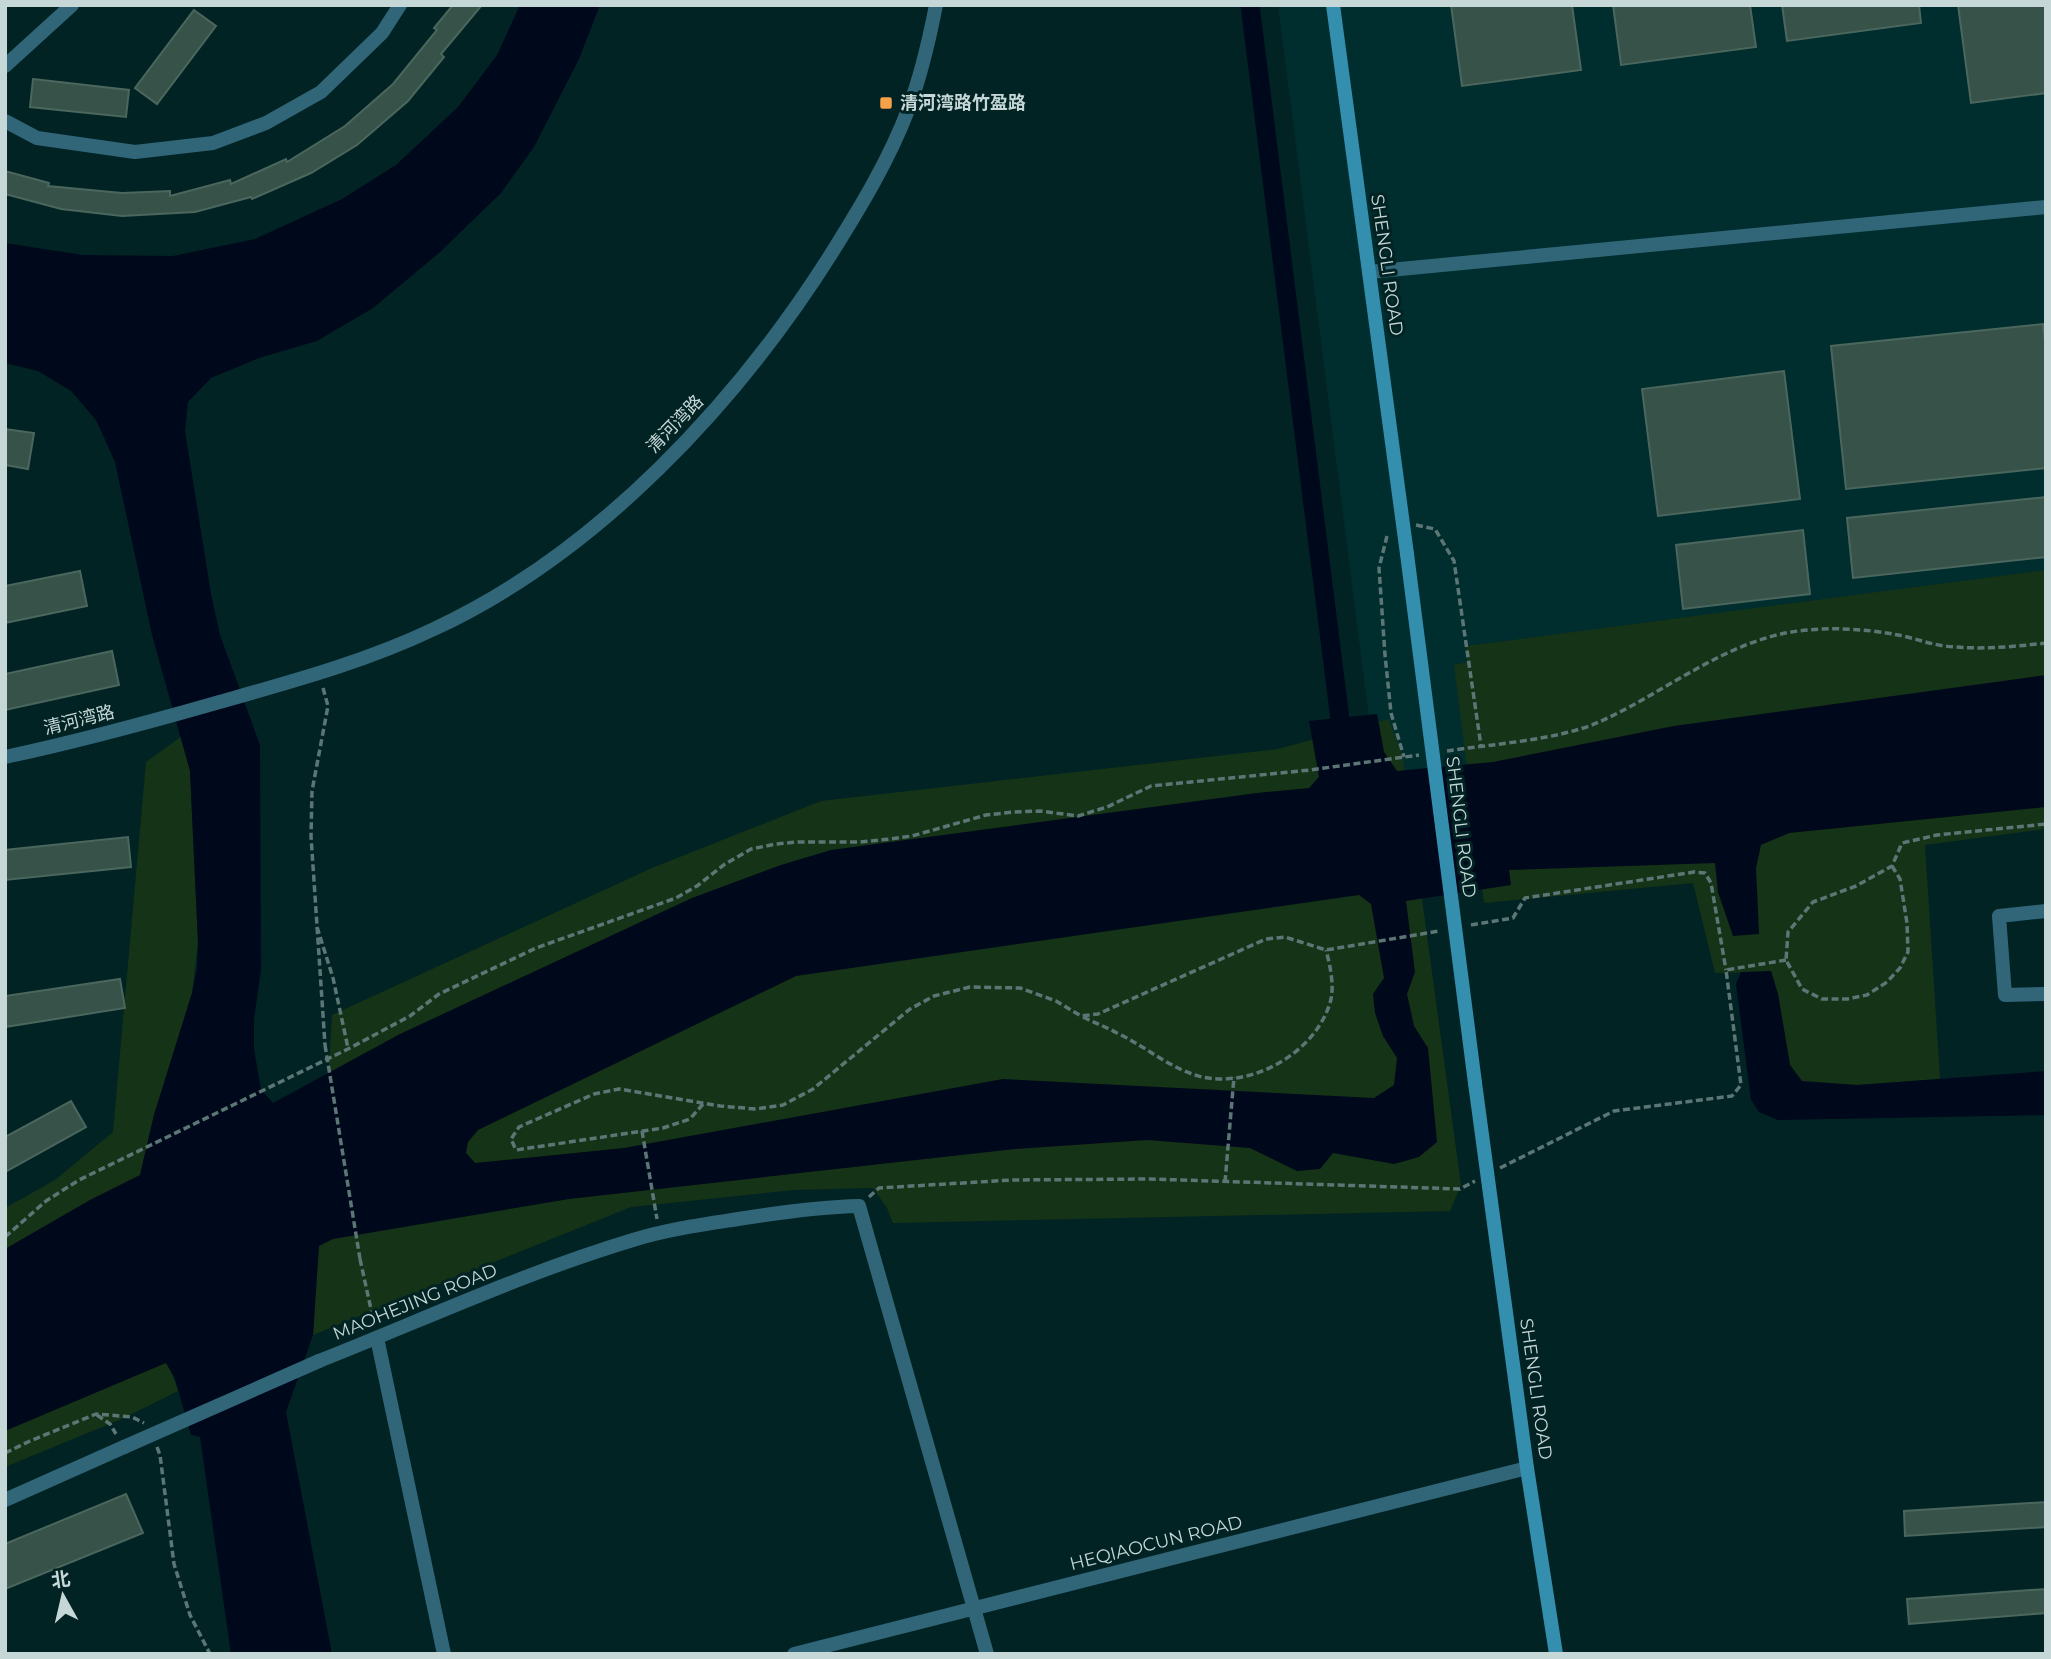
<svg xmlns="http://www.w3.org/2000/svg" width="2051" height="1659" font-family="Montserrat,'Noto Sans SC',sans-serif">
	<rect width="100%" height="100%" fill="#022324"/>
	<!-- built -->
	<path fill="#002d2e" d="M1278 5H2046V675L1493 762 1376 773Z"/>
	<!-- green -->
	<g fill="#153316">
		<path d="M2046 570V829L1925 845 1940 1079 1857 1085 1802 1082 1790 1065 1778 995 1771 972 1715 973 1693 883 1484 903 1454 665 1467 662 1466 646Z"/>
		<path d="M1389 719 1403 759 1461 1185 1450 1211 893 1223 887 1208 873 1188 794 1190 631 1207 313 1335 332 1015 652 868 821 801 1278 749Z"/>
		<path d="M182 736 190 771 198 942 192 993 154 1115 140 1175 165 1352 178 1391 124 1418 5 1467V1208L55 1180 113 1132 146 762Z"/>
	</g>
	<!-- water -->
	<g fill="#00081b" fill-rule="evenodd">
		<path d="M520 5H600L579 59 534 147 501 193 439 253 373 308 317 341 259 358 211 378 188 402 185 431 211 594 220 635 260 745 261 970 254 1019V1049L261 1090 273 1103 400 1034 692 898 781 865 831 850 1257 793 1309 788 1319 777 1309 721 1377 714 1384 752 1397 771 1493 762 1674 726 2046 675V807L1789 833 1761 845 1756 868 1759 934 1733 936 1718 892 1715 863 1509 870 1511 885 1406 901 1415 972 1407 994 1414 1026 1428 1048 1437 1142 1419 1157 1394 1164 1333 1153 1320 1169 1297 1171 1250 1148 1147 1140 1015 1149 569 1199 333 1239 319 1246 313 1335 286 1412 332 1654H231L200 1437 191 1435 175 1379 166 1363 5 1431V1249L90 1200 140 1175 154 1115 192 993 197 968 198 942 190 771 152 635 115 462 96 420 71 391 38 371 5 363V243L83 255 173 256 255 239 342 199 396 165 458 107 497 55ZM1359 895 1371 904 1384 978 1373 994 1375 1013 1383 1036 1397 1058 1394 1085 1374 1098 1003 1079 624 1148 475 1163 466 1153 468 1142 478 1130 796 976Z"/>
		<path d="M1771 971 1778 994 1790 1065 1802 1081 1857 1085 2046 1071V1115L1778 1120 1759 1112 1751 1100 1736 984 1741 972Z"/>
	</g>
	<g fill="none" stroke-linecap="round" stroke-linejoin="round">
		<!-- canal -->
		<path stroke="#00081b" stroke-width="19" d="M1250 5 1343 743"/>
	</g>
	<!-- building -->
	<g fill="#375249" stroke="#4b675d" stroke-width="2">
		<path d="M453 5H482L441 54 444 57 408 101 357 145 311 173 252 199 251 197 195 212 122 216 61 209 5 194V171L49 183 48 186 122 193 170 191V196L230 180 231 184 286 159 287 162 345 126 393 84 437 30 434 28Z"/>
		<path d="M1451 5H1572L1581 70 1462 86Z"/>
		<path d="M1613 5H1750L1756 47 1621 65Z"/>
		<path d="M1782 5H1919L1921 23 1787 41Z"/>
		<path d="M1958 5H2046V93L1971 103Z"/>
		<path d="M194 10 216 26 157 104 135 88Z"/>
		<path d="M33 79 129 90 126 117 30 107Z"/>
		<path d="M2043 324 2046 352V468L1846 489 1831 346Z"/>
		<path d="M1784 371 1800 499 1658 516 1642 389Z"/>
		<path d="M5 429 34 433 28 469 5 465Z"/>
		<path d="M2046 497V557L1853 578 1847 518Z"/>
		<path d="M1803 530 1810 594 1683 609 1676 545Z"/>
		<path d="M80 571 87 606 5 623V586Z"/>
		<path d="M112 651 119 685 5 710V674Z"/>
		<path d="M128 837 131 867 5 880V850Z"/>
		<path d="M120 979 125 1008 5 1027V996Z"/>
		<path d="M71 1101 86 1127 5 1172V1137Z"/>
		<path d="M126 1494 143 1533 5 1589V1544Z"/>
		<path d="M2046 1502V1527L1905 1536 1904 1511Z"/>
		<path d="M2046 1589V1613L1909 1624 1907 1599Z"/>
	</g>
	<g fill="none" stroke-linecap="round" stroke-linejoin="round">
		<!-- path -->
		<g stroke="#5c7676" stroke-width="3.5" stroke-dasharray="7 3.5" stroke-linecap="butt">
			<path d="M1416 525 1435 529 1454 561 1481 746"/>
			<path d="M1387 536 1379 568 1385 655 1391 713 1404 757"/>
			<path d="M323 688 328 706 312 791 311 836 325 1045"/>
			<path d="M1447 751C1492 744 1559 740 1599 722 1660 695 1715 649 1781 634 1817 626 1862 628 1898 635 1914 638 1929 644 1945 646 1979 650 2011 647 2046 643"/>
			<path d="M1892 866 1900 879 1907 923 1908 952 1900 968 1887 982 1867 995 1847 999H1822L1802 989 1786 960 1788 932 1813 902 1856 886 1892 866 1902 843 1937 835 2046 824"/>
			<path d="M1471 925 1513 918 1525 898 1694 872 1705 873 1711 883 1726 970"/>
			<path d="M317 927 333 978 348 1048"/>
			<path d="M1083 1017C1095 1023 1106 1027 1117 1033 1147 1047 1170 1069 1202 1077 1254 1088 1315 1052 1330 1003 1335 987 1330 965 1326 950"/>
			<path d="M703 1104 690 1119 663 1128 516 1150 511 1139 519 1127 594 1094 619 1089 720 1106 756 1109 783 1105 813 1089 910 1009 934 996 970 987 1020 988 1056 1001 1081 1016 1098 1014 1266 939 1285 937 1326 950 1439 931"/>
			<path d="M642 1131 657 1219"/>
			<path d="M1500 1168 1614 1111 1732 1096 1741 1085 1726 970 1786 960"/>
			<path d="M1225 1182 1234 1077"/>
			<path d="M869 1197 879 1188 1012 1180 1150 1179 1460 1189 1475 1181"/>
			<path d="M5 1237 46 1201 79 1180 348 1049 410 1016 439 994 536 948 676 898 697 886 725 864 751 849 776 844 798 842H860L890 839 912 836 986 815 1014 812 1040 811 1078 816 1107 807 1151 786 1310 770 1419 755"/>
			<path d="M360 1259 374 1323"/>
			<path d="M97 1415 110 1424 116 1434"/>
			<path d="M157 1447 160 1455 174 1564 190 1615 210 1654"/>
			<path d="M5 1453 30 1441 96 1414 132 1417 144 1423"/>
		</g>
		<!-- street -->
		<g stroke="#316679" stroke-width="14">
			<path d="M5 66 72 5"/>
			<path d="M5 121 37 138 135 152 213 143 266 123 321 92 382 33 400 5"/>
			<path d="M1369 272 2046 207"/>
			<path d="M5 757C76 742 146 723 216 703 290 682 365 662 434 629 598 553 738 402 833 251 861 206 889 160 908 110 921 76 929 41 936 5"/>
			<path d="M2046 911 1999 916 2005 995 2046 994"/>
			<path d="M377 1338 444 1654"/>
			<path d="M319 1361C423 1320 526 1272 633 1240 665 1230 699 1225 732 1220 775 1213 816 1207 859 1206L987 1654"/>
			<path d="M5 1500 124 1447"/>
			<path d="M794 1654 1527 1468"/>
		</g>
		<!-- secondary -->
		<g stroke="#338fad" stroke-width="14">
			<path d="M1333 5 1407 554"/>
			<path d="M1475 1083 1527 1468 1556 1654"/>
		</g>
		<!-- path-bridge -->
		<path stroke="#5c7676" stroke-width="3.5" stroke-dasharray="7 3.5" stroke-linecap="butt" d="M325 1045 360 1259"/>
		<!-- street-bridge -->
		<path stroke="#316679" stroke-width="14" d="M124 1447 319 1361"/>
		<!-- secondary-bridge -->
		<path stroke="#338fad" stroke-width="14" d="M1407 554 1475 1083"/>
	</g>
	<!-- markers -->
	<rect fill="#f6a248" stroke="#022324" stroke-width="2.5" x="879" y="96" width="14" height="14" rx="3.5"/>
	<g text-anchor="middle" stroke-width="6" stroke-linejoin="round" paint-order="stroke">
		<!-- poi labels -->
		<g font-size="18" font-weight="bold" fill="#c6d7d7" stroke="#022324" text-anchor="start">
			<text x="900" y="109">清河湾路竹盈路</text>
		</g>
		<!-- street labels -->
		<g font-size="18" fill="#c6d7d7" stroke="#022324">
			<text transform="translate(1387 265) rotate(82)" y="6">SHENGLI ROAD</text>
			<text transform="translate(675 424) rotate(-46)" y="6">清河湾路</text>
			<text transform="translate(79 720) rotate(-14)" y="6">清河湾路</text>
			<text transform="translate(1461 827) rotate(83)" y="6">SHENGLI ROAD</text>
			<text transform="translate(415 1302) rotate(-22)" y="6">MAOHEJING ROAD</text>
			<text transform="translate(1536 1389) rotate(82)" y="6">SHENGLI ROAD</text>
			<text transform="translate(1156 1543) rotate(-14)" y="6">HEQIAOCUN ROAD</text>
		</g>
	</g>
	<!-- border -->
	<rect width="2051" height="1659" fill="none" stroke="#c6d7d7" stroke-width="14"/>
	<!-- north arrow -->
	<g transform="translate(63 1596) rotate(352)" stroke="#022324" stroke-width="5" paint-order="stroke">
	<path d="M0-5L12 26L0 18L-12 26Z" fill="#c6d7d7"/>
	<text y="-10" font-size="19" font-weight="bold" text-anchor="middle" fill="#c6d7d7">北</text>
	</g>
</svg>
